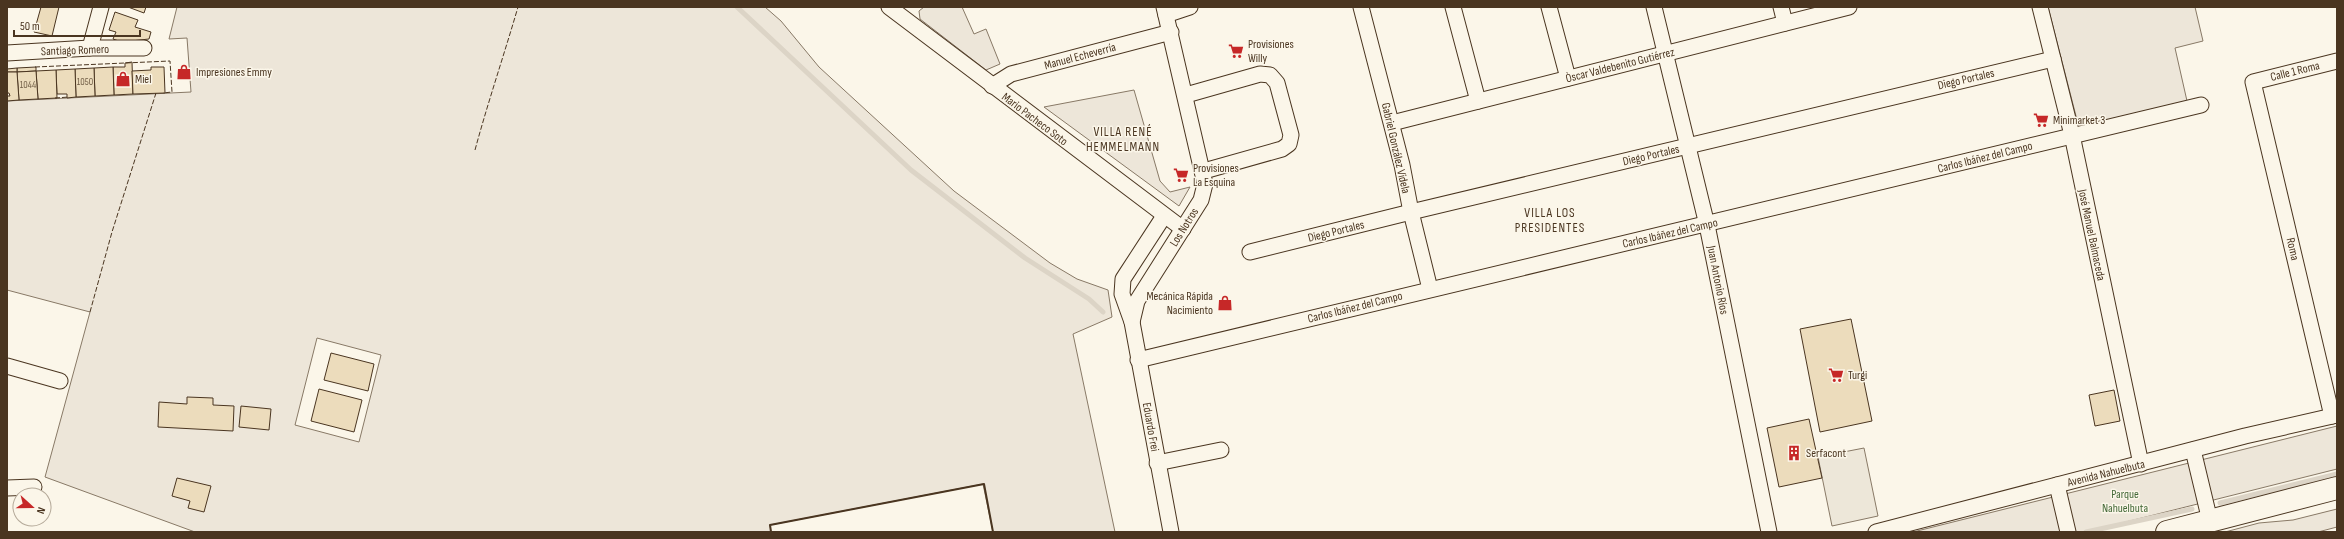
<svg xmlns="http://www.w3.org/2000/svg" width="2344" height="539" font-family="'Sofia Sans Condensed',sans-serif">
	<rect width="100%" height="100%" fill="#fbf6e9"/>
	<!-- green -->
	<g fill="#ede6d9" stroke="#887966" fill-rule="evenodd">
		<path d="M177 7H765L781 21 819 67 954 191 1050 263 1077 279 1108 290 1112 317 1073 334 1115 532H993L983 484 770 525 771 532H195L45 477 90 312 7 290V101L191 92 187 38 169 39ZM317 338 381 355 359 442 295 425Z"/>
		<path d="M924 7H962L974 34 986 29 1000 64 986 70 920 19 919 11Z"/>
		<path d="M2048 7H2195L2203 41 2175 48 2187 101 2090 124 2080 121 2076 116Z"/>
		<path d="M1134 90 1160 181 1170 192 1190 187 1179 206 1044 107Z"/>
		<path d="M2337 426V469L2086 532H1913Z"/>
		<path d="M2337 509V527L2318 532H2225L2259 523 2293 520Z"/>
	</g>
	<!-- parking -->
	<path fill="#ede7d9" stroke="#887966" d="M1864 448 1878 516 1832 526 1818 457Z"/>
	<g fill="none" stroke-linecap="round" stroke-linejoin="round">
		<!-- stream -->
		<g stroke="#dcd4c6" stroke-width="5">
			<path d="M737 7 911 170 1025 258 1089 299 1103 312"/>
			<path d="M2220 503 2337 474"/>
			<path d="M2086 532 2192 509"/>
		</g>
	</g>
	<!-- building -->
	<g fill="#ecdcbc" stroke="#4a3520">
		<path d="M41 7H59L52 36 34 32Z"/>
		<path d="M128 7H146L144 13Z"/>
		<path d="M115 12 138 20 135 27 151 32 149 39 122 42 113 39 116 32 109 30Z"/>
		<path d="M132 62 133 94 114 95 113 67H125V63Z"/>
		<path d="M36 67V71L17 72V68Z"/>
		<path d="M113 67 114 95 95 96 94 68Z"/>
		<path d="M151 67H164L165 93 133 94 132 71 151 70Z"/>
		<path d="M17 68V72H7V69Z"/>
		<path d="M94 68 95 96 76 97 75 69Z"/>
		<path d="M75 69 76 97 67 98V94H57L56 70Z"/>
		<path d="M56 70 57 98 38 99 36 71Z"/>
		<path d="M36 71 38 99 19 100 17 72Z"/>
		<path d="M7 72H17L19 100 7 101V96H10L9 93H7Z"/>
		<path d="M1851 319 1872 421 1820 432 1800 329Z"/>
		<path d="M331 353 374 364 368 391 324 380Z"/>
		<path d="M319 389 362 400 354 432 311 421Z"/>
		<path d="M2114 390 2120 421 2095 426 2089 395Z"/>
		<path d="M187 397 213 398V405L234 406 233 431 158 427 159 402 187 404Z"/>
		<path d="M241 406 271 409 269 430 239 427Z"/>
		<path d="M1809 419 1822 478 1779 487 1767 428Z"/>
		<path d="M177 478 211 486 204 512 188 508 190 501 172 496Z"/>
	</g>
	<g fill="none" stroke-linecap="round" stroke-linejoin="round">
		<!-- street casing -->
		<g stroke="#4a3520" stroke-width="17">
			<g id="street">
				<path d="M889 7 1183 229"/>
				<path d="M1361 7 1402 165 1411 212 1430 289"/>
				<path d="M1453 7 1478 101"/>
				<path d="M1549 7 1568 78"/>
				<path d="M1654 7 1707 225 1769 532"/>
				<path d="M1781 7 1785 23"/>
				<path d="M2040 7 2072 135 2141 464"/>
				<path d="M1166 15 1190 7"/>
				<path d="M90 48 101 7"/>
				<path d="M7 53 90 48H144"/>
				<path d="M992 86 1011 74 1171 32"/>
				<path d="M1186 95 1260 74 1270 75 1277 83 1291 135 1289 144 1282 149 1204 171"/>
				<path d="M1392 123 1849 7"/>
				<path d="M1164 216 1123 279 1122 294 1132 322 1171 532"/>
				<path d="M1250 252 1411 212 2053 59"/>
				<path d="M1132 322 1137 301 1201 200 1205 184 1164 7"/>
				<path d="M1138 360 2201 105"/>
				<path d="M7 366 60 381"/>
				<path d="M2332 416 2253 82 2337 61"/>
				<path d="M2193 450 2210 521"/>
				<path d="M1157 463 1221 450"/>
				<path d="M2057 485 2068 532"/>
				<path d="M7 488 34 487"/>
				<path d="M1876 532 2245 436 2337 415"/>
			</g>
		</g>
		<!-- highway casing -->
		<g stroke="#4a3520" stroke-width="24">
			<path id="highway" d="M2167 532 2337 488"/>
		</g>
		<!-- street -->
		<use href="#street" stroke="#fbf6e9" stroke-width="15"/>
		<!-- highway -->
		<use href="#highway" stroke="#fbf6e9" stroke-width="22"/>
		<!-- fence -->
		<g stroke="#4a3520" stroke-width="1" stroke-dasharray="5 2" stroke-linecap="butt">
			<path d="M35 67 170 61 172 92 163 93"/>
			<path d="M55 98 69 97"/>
			<path d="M475 150C488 102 504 55 518 7"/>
			<path d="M90 312 112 232 156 93"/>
		</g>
		<!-- wall -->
		<path stroke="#4a3520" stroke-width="2" d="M771 532 770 525 984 484 993 532"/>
	</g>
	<!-- icons -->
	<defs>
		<g id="supermarket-bare" transform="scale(1.2)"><path d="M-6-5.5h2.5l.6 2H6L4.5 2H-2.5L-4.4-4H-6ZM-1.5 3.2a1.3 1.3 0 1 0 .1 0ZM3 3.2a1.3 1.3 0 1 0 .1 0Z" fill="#c62828" stroke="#fbf6e9" stroke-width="2.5" paint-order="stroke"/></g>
		<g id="shop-bare" transform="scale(1.2)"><path d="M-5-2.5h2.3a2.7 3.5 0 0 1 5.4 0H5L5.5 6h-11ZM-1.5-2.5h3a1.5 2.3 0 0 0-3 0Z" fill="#c62828" stroke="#fbf6e9" stroke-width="2.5" paint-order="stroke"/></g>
		<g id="building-bare" transform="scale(1.2)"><path d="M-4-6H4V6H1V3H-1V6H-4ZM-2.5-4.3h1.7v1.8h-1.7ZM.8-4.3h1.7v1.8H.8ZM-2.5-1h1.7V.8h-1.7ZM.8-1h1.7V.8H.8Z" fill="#c62828" stroke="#fbf6e9" stroke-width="2.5" paint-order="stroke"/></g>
	</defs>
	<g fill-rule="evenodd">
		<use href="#supermarket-bare" x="1236" y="51"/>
		<use href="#shop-bare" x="184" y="72"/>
		<use href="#shop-bare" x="123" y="79"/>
		<use href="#supermarket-bare" x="2041" y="120"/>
		<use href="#supermarket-bare" x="1181" y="175"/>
		<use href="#shop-bare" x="1225" y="303"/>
		<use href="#supermarket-bare" x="1836" y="375"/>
		<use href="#building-bare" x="1794" y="453"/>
	</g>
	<g text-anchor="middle" stroke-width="3" stroke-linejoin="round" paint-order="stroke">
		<!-- number labels -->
		<g font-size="10" fill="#725f47">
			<text x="85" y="85">1050</text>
			<text x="28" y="88">1044</text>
		</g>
		<!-- poi labels -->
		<g font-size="12" fill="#4a3520" stroke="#fbf6e9" text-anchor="start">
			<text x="1248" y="48">Provisiones<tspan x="1248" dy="14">Willy</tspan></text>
			<text x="196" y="76">Impresiones Emmy</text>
			<text x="135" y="83">Miel</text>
			<text x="2053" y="124">Minimarket 3</text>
			<text x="1193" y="172">Provisiones<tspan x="1193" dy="14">La Esquina</tspan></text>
			<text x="1213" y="300" text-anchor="end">Mecánica Rápida<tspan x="1213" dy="14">Nacimiento</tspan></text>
			<text x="1848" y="379">Turgi</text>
			<text x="1806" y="457">Serfacont</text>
		</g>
		<!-- street labels -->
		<g font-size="12" fill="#4a3520" stroke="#fbf6e9">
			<text transform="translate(75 50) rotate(-2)" y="4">Santiago Romero</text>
			<text transform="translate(1080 56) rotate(-15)" y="4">Manuel Echeverría</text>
			<text transform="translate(1620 65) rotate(-14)" y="4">Òscar Valdebenito Gutiérrez</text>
			<text transform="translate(2295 71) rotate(-14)" y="4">Calle 1 Roma</text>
			<text transform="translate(1966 79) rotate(-13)" y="4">Diego Portales</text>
			<text transform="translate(1035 119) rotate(37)" y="4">Mario Pacheco Soto</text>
			<text transform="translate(1396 148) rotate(77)" y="4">Gabriel González Videla</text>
			<text transform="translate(1651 155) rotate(-13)" y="4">Diego Portales</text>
			<text transform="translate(1985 157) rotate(-14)" y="4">Carlos Ibáñez del Campo</text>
			<text transform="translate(1184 227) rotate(-58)" y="4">Los Notros</text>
			<text transform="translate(1336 231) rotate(-14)" y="4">Diego Portales</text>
			<text transform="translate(1670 233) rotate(-13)" y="4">Carlos Ibáñez del Campo</text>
			<text transform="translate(2092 235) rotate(78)" y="4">José Manuel Balmaceda</text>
			<text transform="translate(2293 249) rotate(77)" y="4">Roma</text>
			<text transform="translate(1718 280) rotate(79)" y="4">Juan Antonio Ríos</text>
			<text transform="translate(1355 307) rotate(-14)" y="4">Carlos Ibáñez del Campo</text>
			<text transform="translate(1151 427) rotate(80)" y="4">Eduardo Frei</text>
			<text transform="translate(2106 473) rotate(-14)" y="4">Avenida Nahuelbuta</text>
		</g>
		<!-- park labels -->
		<g font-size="12" fill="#436837" stroke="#fbf6e9">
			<text x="2125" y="498">Parque<tspan x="2125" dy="14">Nahuelbuta</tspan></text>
		</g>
		<!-- neighbourhood labels -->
		<g font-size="13" letter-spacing="1" fill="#4a3520" stroke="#fbf6e9">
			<text x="1123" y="136">VILLA RENÉ<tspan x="1123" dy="15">HEMMELMANN</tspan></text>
			<text x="1550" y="217">VILLA LOS<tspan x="1550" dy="15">PRESIDENTES</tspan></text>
		</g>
	</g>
	<!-- border -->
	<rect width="2344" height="539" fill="none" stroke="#4a3520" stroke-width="16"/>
	<!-- north arrow -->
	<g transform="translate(32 507) rotate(111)"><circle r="19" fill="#fbf6e9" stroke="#b4a999"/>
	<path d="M0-3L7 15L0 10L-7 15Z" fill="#c62828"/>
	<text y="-6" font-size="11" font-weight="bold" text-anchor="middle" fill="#4a3520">N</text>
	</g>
	<!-- scale -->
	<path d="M14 30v6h126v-6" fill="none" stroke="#4a3520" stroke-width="2"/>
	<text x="20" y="30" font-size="12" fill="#4a3520" stroke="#fbf6e9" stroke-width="3" paint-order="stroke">50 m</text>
</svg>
